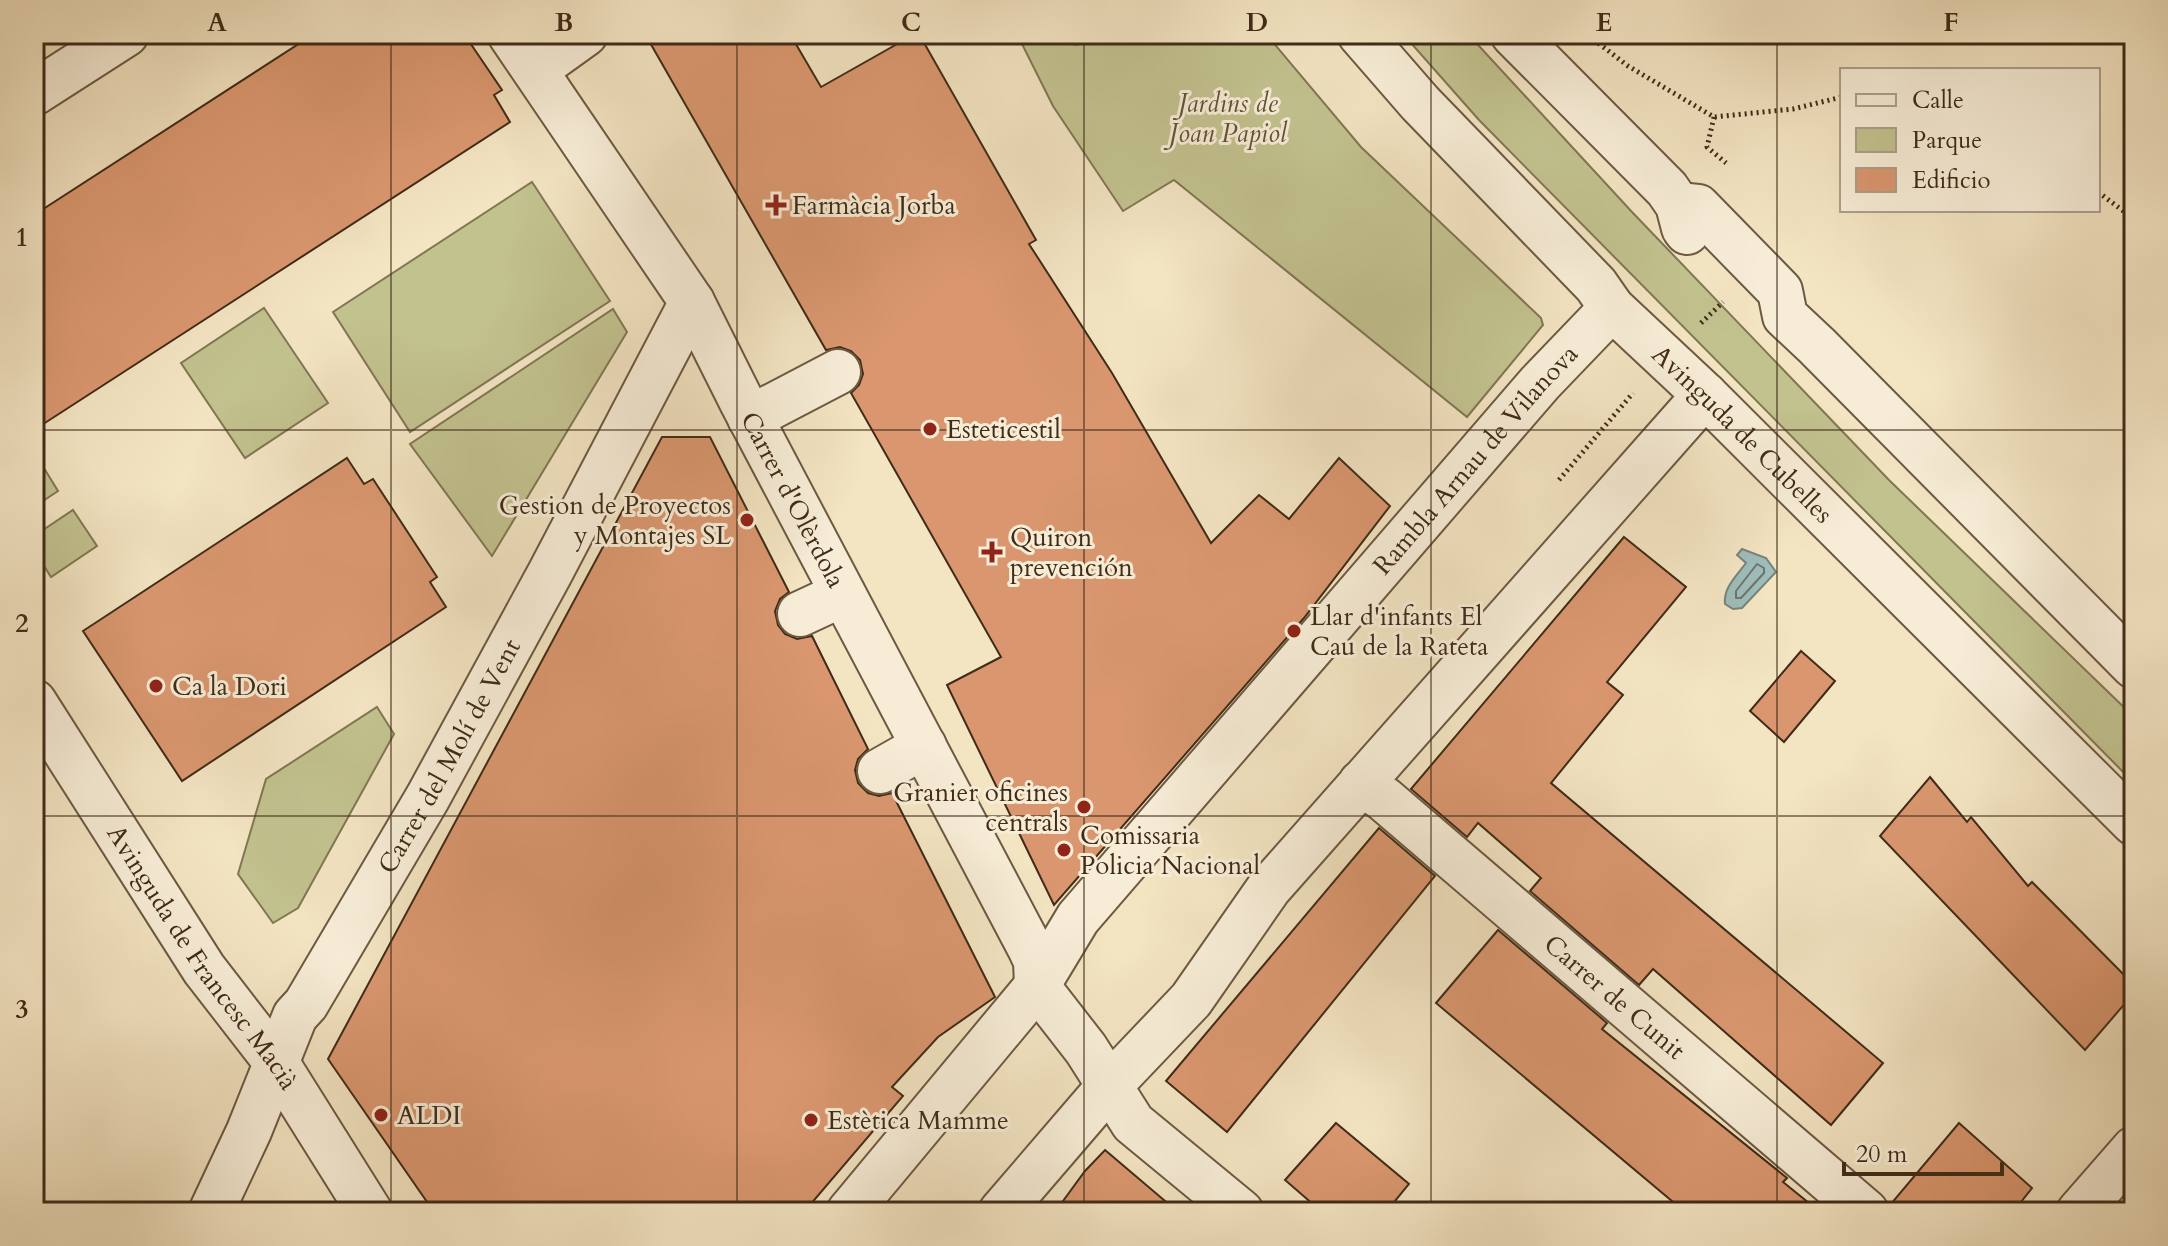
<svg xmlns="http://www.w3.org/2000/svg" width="2168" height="1246" font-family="Cardo,serif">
	<rect width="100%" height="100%" fill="#f3e4c2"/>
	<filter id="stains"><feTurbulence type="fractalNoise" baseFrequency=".0025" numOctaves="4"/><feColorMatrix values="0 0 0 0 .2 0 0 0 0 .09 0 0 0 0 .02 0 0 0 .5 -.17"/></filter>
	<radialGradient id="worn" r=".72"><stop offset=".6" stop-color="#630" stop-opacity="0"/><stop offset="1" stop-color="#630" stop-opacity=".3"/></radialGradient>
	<!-- green -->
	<g fill="#c2c28f" stroke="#817654" stroke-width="2">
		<path d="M1017 34H1040L1045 40 1077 45 1091 34H1266L1361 147 1541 318 1543 325 1467 417 1174 180 1123 211 1053 106Z"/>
		<path d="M1403 34H1468L1632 212 1889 480 2134 717V783L1479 120Z"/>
		<path d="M532 182 610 301 410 432 333 312Z"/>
		<path d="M264 308 328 403 245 458 181 363Z"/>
		<path d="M613 309 627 332 492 556 410 444Z"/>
		<path d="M36 455 58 491 34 507V457Z"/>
		<path d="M73 510 97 546 51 577 34 550V536Z"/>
		<path d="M377 707 394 734 298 908 273 923 238 874 266 779Z"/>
	</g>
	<!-- water -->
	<path fill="#9ebdbb" stroke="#78837a" stroke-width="2" d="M1742 549 1766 558 1776 572 1742 608 1733 609 1725 604C1723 588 1737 575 1746 563L1737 555Z"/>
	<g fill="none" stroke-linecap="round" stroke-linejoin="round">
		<!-- shore -->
		<path stroke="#6f746a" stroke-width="2" d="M1757 564 1764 568V573L1741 598H1736V591Z"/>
	</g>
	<!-- building -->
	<g fill="#da976f" stroke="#402b18" stroke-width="2">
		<path d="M314 34H464L502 90 494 95 510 122 34 430V215Z"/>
		<path d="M645 34H790L821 87 915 34H919L1036 240 1029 244 1112 373 1211 543 1259 495 1289 519 1339 458 1390 506 1304 618 1054 905 947 685 1001 657 851 393 859 385 863 374 860 360 851 351 840 347 826 350Z"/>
		<path d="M662 437H710L789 592 780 599 775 611 778 625 785 634 797 639 812 636 868 749 858 759 855 770 858 783 868 793 879 796 892 793 995 997 938 1037 892 1087 903 1096 804 1212H434L328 1059Z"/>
		<path d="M347 458 364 484 373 479 437 577 430 582 446 607 182 781 83 631Z"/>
		<path d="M1624 537 1686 587 1607 682 1623 695 1551 783 1883 1063 1831 1125 1653 969 1639 985 1530 891 1541 878 1478 823 1467 837 1411 789Z"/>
		<path d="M1801 651 1835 681 1784 742 1750 711Z"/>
		<path d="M1930 777 1967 822 1971 817 2028 886 2032 882 2134 985V993L2085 1050 1880 836Z"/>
		<path d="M1379 828 1435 876 1227 1132 1166 1081Z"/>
		<path d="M1498 930 1607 1023 1602 1029 1787 1178 1783 1182 1820 1212H1685L1436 1003Z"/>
		<path d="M1336 1123 1409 1184 1386 1212H1322L1285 1180Z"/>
		<path d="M1959 1123 2032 1188 2013 1212H1890V1205Z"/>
		<path d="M1105 1150 1178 1212H1055L1085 1171Z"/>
	</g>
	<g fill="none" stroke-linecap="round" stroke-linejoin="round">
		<!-- minor casing -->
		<g stroke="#6d5942" stroke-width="48">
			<g id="minor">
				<path id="s1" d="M510 34 692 302 742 402 1030 948 1036 961 1037 986 1086 1049 1133 1123 1241 1212"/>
				<path id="s2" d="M1360 34 1420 103 1596 285 1612 308 1705 395 2134 823"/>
				<path d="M1513 34 1667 189 1678 205 1684 228 1687 232"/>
				<path d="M535 70 585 34"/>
				<path d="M34 93 126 34"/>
				<path d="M1678 205 1698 207 1780 291 1785 316 1817 346 2134 666"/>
				<path d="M750 418 838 372"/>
				<path d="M800 614 843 594"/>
				<path id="s3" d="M34 702 204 969 276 1062 370 1212"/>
				<path d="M880 771 924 746"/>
				<path id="s4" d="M1361 783 1384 799 1866 1212"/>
				<path id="s5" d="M211 1212 249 1131 295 1016 306 1004 428 797 550 573 692 302"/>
				<path id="s6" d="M849 1212 1037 986 1078 918 1540 383 1612 308"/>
				<path d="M1001 1212 1111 1084 1191 1000 1269 888 1705 395"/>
				<path d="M2079 1212 2134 1149"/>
			</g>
		</g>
		<!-- path -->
		<g stroke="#402b18" stroke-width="5" stroke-dasharray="2 4" stroke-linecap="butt">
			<path d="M1589 36 1628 66 1714 117 1793 109 1842 97"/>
			<path d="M1714 117 1707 147 1726 163"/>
			<path d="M2098 192 2134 219"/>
			<path d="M1701 323 1723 302"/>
			<path d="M1559 480 1633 393"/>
		</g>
		<!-- minor -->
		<use href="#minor" stroke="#f7edd7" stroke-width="44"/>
	</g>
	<!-- grid -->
	<path fill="none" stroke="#402b18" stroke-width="2" stroke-opacity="0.55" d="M391 34V1212M737 34V1212M1084 34V1212M1431 34V1212M1777 34V1212M34 430H2134M34 816H2134"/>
	<!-- markers -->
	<g fill="#8f2418" stroke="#f7edd7" stroke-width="3">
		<path d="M772 193h8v8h8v8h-8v8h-8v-8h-8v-8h8z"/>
		<circle cx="930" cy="429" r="8"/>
		<circle cx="747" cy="520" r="8"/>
		<path d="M988 540h8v8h8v8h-8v8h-8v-8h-8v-8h8z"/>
		<circle cx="1294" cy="631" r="8"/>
		<circle cx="156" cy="686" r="8"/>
		<circle cx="1084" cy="807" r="8"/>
		<circle cx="1064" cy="850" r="8"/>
		<circle cx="381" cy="1115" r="8"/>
		<circle cx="811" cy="1120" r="8"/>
	</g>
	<g text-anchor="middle" stroke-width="6" stroke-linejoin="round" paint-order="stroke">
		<!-- park labels -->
		<g font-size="26" font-style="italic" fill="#605136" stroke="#f7edd7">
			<text x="1228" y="112">Jardins de<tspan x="1228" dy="30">Joan Papiol</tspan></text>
		</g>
		<!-- poi labels -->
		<g font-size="26" fill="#402b18" stroke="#f7edd7" text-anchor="start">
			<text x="792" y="214">Farmàcia Jorba</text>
			<text x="946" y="438">Esteticestil</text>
			<text x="731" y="514" text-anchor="end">Gestion de Proyectos<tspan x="731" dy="30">y Montajes SL</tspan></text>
			<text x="1010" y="546">Quiron<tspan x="1010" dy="30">prevención</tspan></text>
			<text x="1310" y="625">Llar d'infants El<tspan x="1310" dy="30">Cau de la Rateta</tspan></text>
			<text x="172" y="695">Ca la Dori</text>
			<text x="1068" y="801" text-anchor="end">Granier oficines<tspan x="1068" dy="30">centrals</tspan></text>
			<text x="1080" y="844">Comissaria<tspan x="1080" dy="30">Policia Nacional</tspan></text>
			<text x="397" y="1124">ALDI</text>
			<text x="827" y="1129">Estètica Mamme</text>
		</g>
		<!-- street labels -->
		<g font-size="26" fill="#402b18" stroke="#f7edd7">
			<text dy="9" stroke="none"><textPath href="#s2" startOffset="554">Avinguda de Cubelles</textPath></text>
			<text dy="9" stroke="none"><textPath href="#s6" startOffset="980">Rambla Arnau de Vilanova</textPath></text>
			<text dy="9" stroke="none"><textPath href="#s1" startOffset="546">Carrer d'Olèrdola</textPath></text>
			<text dy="9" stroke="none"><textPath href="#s5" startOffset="516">Carrer del Molí de Vent</textPath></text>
			<text dy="9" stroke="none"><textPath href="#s3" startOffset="306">Avinguda de Francesc Macià</textPath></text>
			<text dy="9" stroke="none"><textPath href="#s4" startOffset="332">Carrer de Cunit</textPath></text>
		</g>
	</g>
	<!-- margin -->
	<rect width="2168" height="1246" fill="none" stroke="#f3e4c2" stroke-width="88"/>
	<!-- legend -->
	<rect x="1840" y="68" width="260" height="144" fill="#f7edd7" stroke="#ae9f8b" stroke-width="2"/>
	<rect x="1856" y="94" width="40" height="12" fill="#f7edd7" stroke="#ae9f8b" stroke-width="2"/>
	<text x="1912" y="108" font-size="24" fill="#402b18">Calle</text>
	<rect x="1856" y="128" width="40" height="24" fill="#c2c28f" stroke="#ae9f8b" stroke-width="2"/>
	<text x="1912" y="148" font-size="24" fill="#402b18">Parque</text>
	<rect x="1856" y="168" width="40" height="24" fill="#da976f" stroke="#ae9f8b" stroke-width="2"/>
	<text x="1912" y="188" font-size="24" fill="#402b18">Edificio</text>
	<!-- scale -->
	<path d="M1844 1162v12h158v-12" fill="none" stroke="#402b18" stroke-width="4"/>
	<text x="1856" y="1162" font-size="24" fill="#402b18" stroke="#f7edd7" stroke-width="6" paint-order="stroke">20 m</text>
	<rect x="44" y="44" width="2080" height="1158" fill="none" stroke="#402b18" stroke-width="3"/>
	<g font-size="26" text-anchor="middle" font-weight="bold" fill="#402b18">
		<text x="217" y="31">A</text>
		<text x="564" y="31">B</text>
		<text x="911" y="31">C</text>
		<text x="1257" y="31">D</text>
		<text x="1604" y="31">E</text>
		<text x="1951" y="31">F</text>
		<text x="22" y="246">1</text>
		<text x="22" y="632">2</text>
		<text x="22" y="1018">3</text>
	</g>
	<rect width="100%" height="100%" filter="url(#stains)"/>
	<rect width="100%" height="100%" fill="url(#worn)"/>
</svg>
